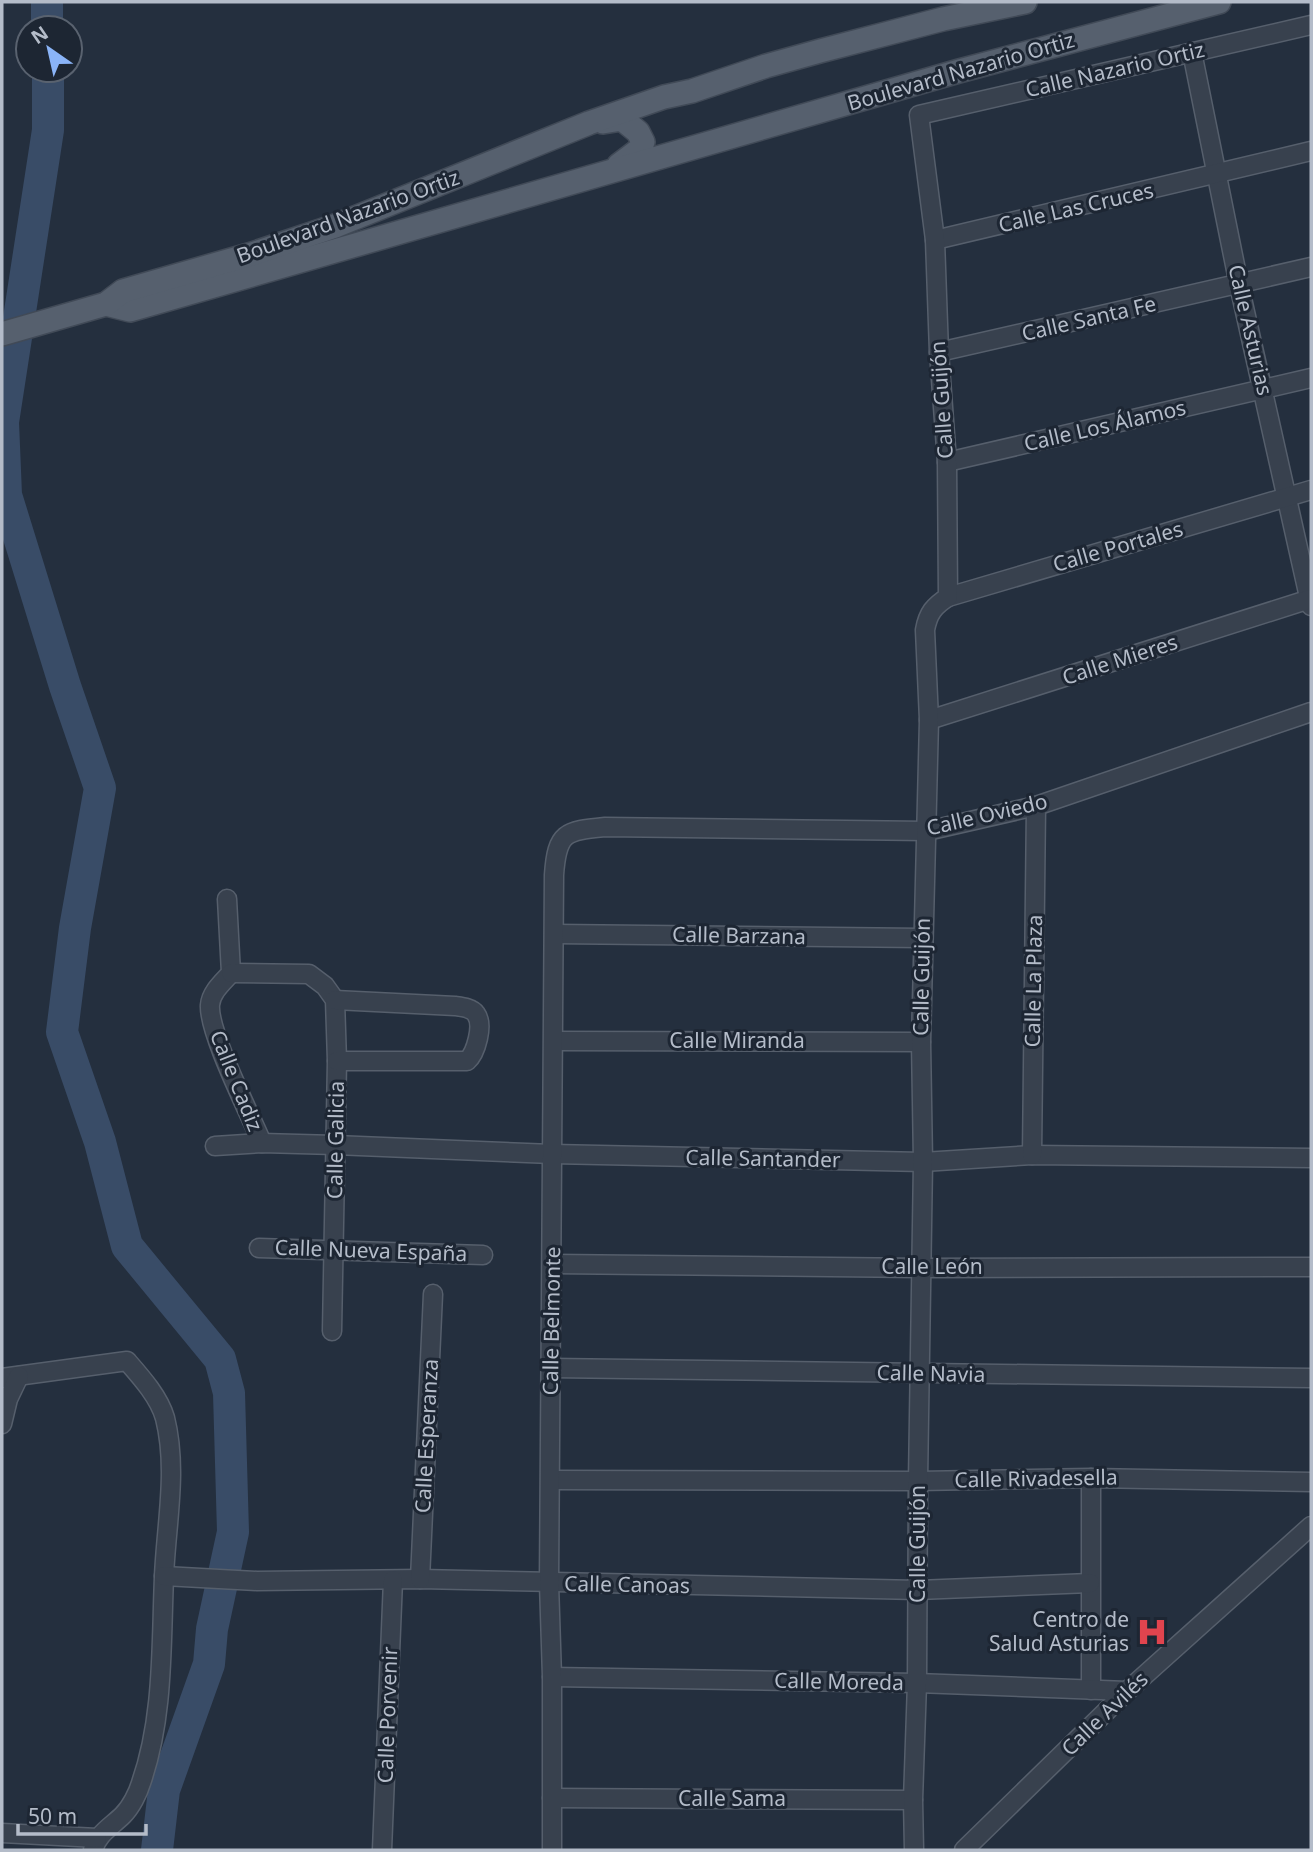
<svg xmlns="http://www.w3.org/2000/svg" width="1313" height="1852" font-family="'Noto Sans',sans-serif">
	<rect width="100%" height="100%" fill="#242f3e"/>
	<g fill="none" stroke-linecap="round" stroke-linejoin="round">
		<!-- river -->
		<g stroke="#394c67" stroke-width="32">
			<path d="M47 2V28"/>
			<path d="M48 70V130L3 422 6 495 65 686 100 788 75 928 62 1032 100 1142 127 1246 220 1359 229 1393 233 1532 212 1629 209 1664 164 1790 157 1850"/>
		</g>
		<!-- minor casing -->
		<g stroke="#565f6c" stroke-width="21">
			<g id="minor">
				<path d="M1192 52 1239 285 1311 606"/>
				<path d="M935 240 1311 151"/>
				<path d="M939 352 1311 267"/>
				<path d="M947 462 1311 378"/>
				<path d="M948 597 1311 490"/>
				<path d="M929 720 1310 599"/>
				<path d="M227 899 231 973C223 982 211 992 210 1005 208 1032 250 1114 262 1143"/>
				<path d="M555 934 922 938"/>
				<path d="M231 973 309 974 325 986 335 1000 337 1061 332 1331"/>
				<path d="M335 1000 455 1006C462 1007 472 1008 476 1014 484 1025 476 1053 467 1061H337"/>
				<path d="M554 1041 921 1042"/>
				<path d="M215 1146 262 1143 335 1145 552 1154 923 1162 1032 1155 1311 1158"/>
				<path d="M1032 1155 1036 806"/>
				<path d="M259 1248 483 1255"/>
				<path d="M553 1264 922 1268 1311 1267"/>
				<path d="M551 1368 1311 1378"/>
				<path d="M2 1378 127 1361C141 1377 159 1397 165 1418 178 1470 166 1525 164 1577 161 1646 164 1717 141 1783 138 1793 131 1807 123 1815 111 1827 98 1833 93 1850"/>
				<path d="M2 1424 8 1399 19 1376"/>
				<path d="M1091 1478V1690"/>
				<path d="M551 1480 918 1481 1091 1478 1311 1482"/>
				<path d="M164 1576 257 1581 420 1579 918 1590 1090 1583"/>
				<path d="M420 1579 433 1294"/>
				<path d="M552 1677 917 1683 1127 1691"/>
				<path d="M552 1798 913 1800"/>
				<path d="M2 1833 97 1838"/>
				<path d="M382 1850 393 1580"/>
				<path d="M552 1850V1677L549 1583 554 875C557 832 565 831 605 827L927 831 1036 806 1311 712"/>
				<path d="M914 1850 913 1800 917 1683 918 1481 923 1162 921 1042 929 720 925 630C928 613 934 606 948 597L947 462 939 352 935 240 919 115 1311 25"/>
				<path d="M964 1850 1127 1691 1311 1526"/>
			</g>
		</g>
		<!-- major casing -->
		<g stroke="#414a57" stroke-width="26">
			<g id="major">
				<path d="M603 122 622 119 638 132 643 142 639 150 619 165"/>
				<path d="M106 304 130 310 959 71 1219 2"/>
				<path d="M2 334 106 304 123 291 252 254 335 226 589 123 664 97 692 91 766 66 820 51 943 19 1025 2"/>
			</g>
		</g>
		<!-- minor -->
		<use href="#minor" stroke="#38414e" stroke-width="18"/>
		<!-- major -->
		<use href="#major" stroke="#56606e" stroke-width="23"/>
	</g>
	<!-- icons -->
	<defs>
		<g id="hospital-bare" transform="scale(2.415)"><path d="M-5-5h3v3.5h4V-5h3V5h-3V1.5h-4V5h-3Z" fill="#e0444e" stroke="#1d2633" stroke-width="2.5" paint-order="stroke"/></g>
	</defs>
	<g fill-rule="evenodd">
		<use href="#hospital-bare" x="1152" y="1632"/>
	</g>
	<g text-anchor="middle" stroke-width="6" stroke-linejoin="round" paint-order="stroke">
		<!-- street labels -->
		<g font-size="21" fill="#b4bcc9" stroke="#1d2633">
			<text transform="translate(1115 70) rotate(-13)" y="7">Calle Nazario Ortiz</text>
			<text transform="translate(961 72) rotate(-16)" y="7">Boulevard Nazario Ortiz</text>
			<text transform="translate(1076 208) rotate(-13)" y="7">Calle Las Cruces</text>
			<text transform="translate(348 217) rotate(-20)" y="7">Boulevard Nazario Ortiz</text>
			<text transform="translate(1089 319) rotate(-13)" y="7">Calle Santa Fe</text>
			<text transform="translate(1250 330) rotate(77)" y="7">Calle Asturias</text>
			<text transform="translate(942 400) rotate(-94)" y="7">Calle Guijón</text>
			<text transform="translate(1105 426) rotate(-13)" y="7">Calle Los Álamos</text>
			<text transform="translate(1118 547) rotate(-16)" y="7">Calle Portales</text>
			<text transform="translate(1120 660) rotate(-18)" y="7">Calle Mieres</text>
			<text transform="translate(987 815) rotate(-13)" y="7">Calle Oviedo</text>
			<text transform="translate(739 936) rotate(1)" y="7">Calle Barzana</text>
			<text transform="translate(922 977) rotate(-89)" y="7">Calle Guijón</text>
			<text transform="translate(1034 981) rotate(-89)" y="7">Calle La Plaza</text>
			<text x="737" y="1048">Calle Miranda</text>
			<text transform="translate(236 1081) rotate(68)" y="7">Calle Cadiz</text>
			<text transform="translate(336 1140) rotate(-89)" y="7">Calle Galicia</text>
			<text transform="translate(763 1159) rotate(1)" y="7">Calle Santander</text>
			<text transform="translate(371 1251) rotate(2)" y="7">Calle Nueva España</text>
			<text x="932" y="1274">Calle León</text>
			<text transform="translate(552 1321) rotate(-89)" y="7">Calle Belmonte</text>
			<text transform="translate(931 1374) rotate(1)" y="7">Calle Navia</text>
			<text transform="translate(427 1436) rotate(-87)" y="7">Calle Esperanza</text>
			<text transform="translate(1036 1479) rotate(-1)" y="7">Calle Rivadesella</text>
			<text transform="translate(918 1544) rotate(-90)" y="7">Calle Guijón</text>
			<text transform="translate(627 1585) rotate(1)" y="7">Calle Canoas</text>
			<text transform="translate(839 1682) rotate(1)" y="7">Calle Moreda</text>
			<text transform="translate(1105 1714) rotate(-44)" y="7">Calle Avilés</text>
			<text transform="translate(388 1715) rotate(-88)" y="7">Calle Porvenir</text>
			<text x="732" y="1806">Calle Sama</text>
		</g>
		<!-- poi labels -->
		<g font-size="21" fill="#b4bcc9" stroke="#1d2633" text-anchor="end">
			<text x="1129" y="1627">Centro de<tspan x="1129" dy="24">Salud Asturias</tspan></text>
		</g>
	</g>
	<!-- border -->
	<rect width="1313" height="1852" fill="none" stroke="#b4bcc9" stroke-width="7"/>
	<!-- north arrow -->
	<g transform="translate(49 49) rotate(326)"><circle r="33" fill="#1d2633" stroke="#59626f" stroke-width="2"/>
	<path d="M0-5L12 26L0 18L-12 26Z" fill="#8ab4f8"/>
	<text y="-10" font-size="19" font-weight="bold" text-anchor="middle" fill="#b4bcc9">N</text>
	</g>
	<!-- scale -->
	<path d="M18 1824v10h128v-10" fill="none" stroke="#b4bcc9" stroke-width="3.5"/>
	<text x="28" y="1824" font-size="21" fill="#b4bcc9" stroke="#1d2633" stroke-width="5" paint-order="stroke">50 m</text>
</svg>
